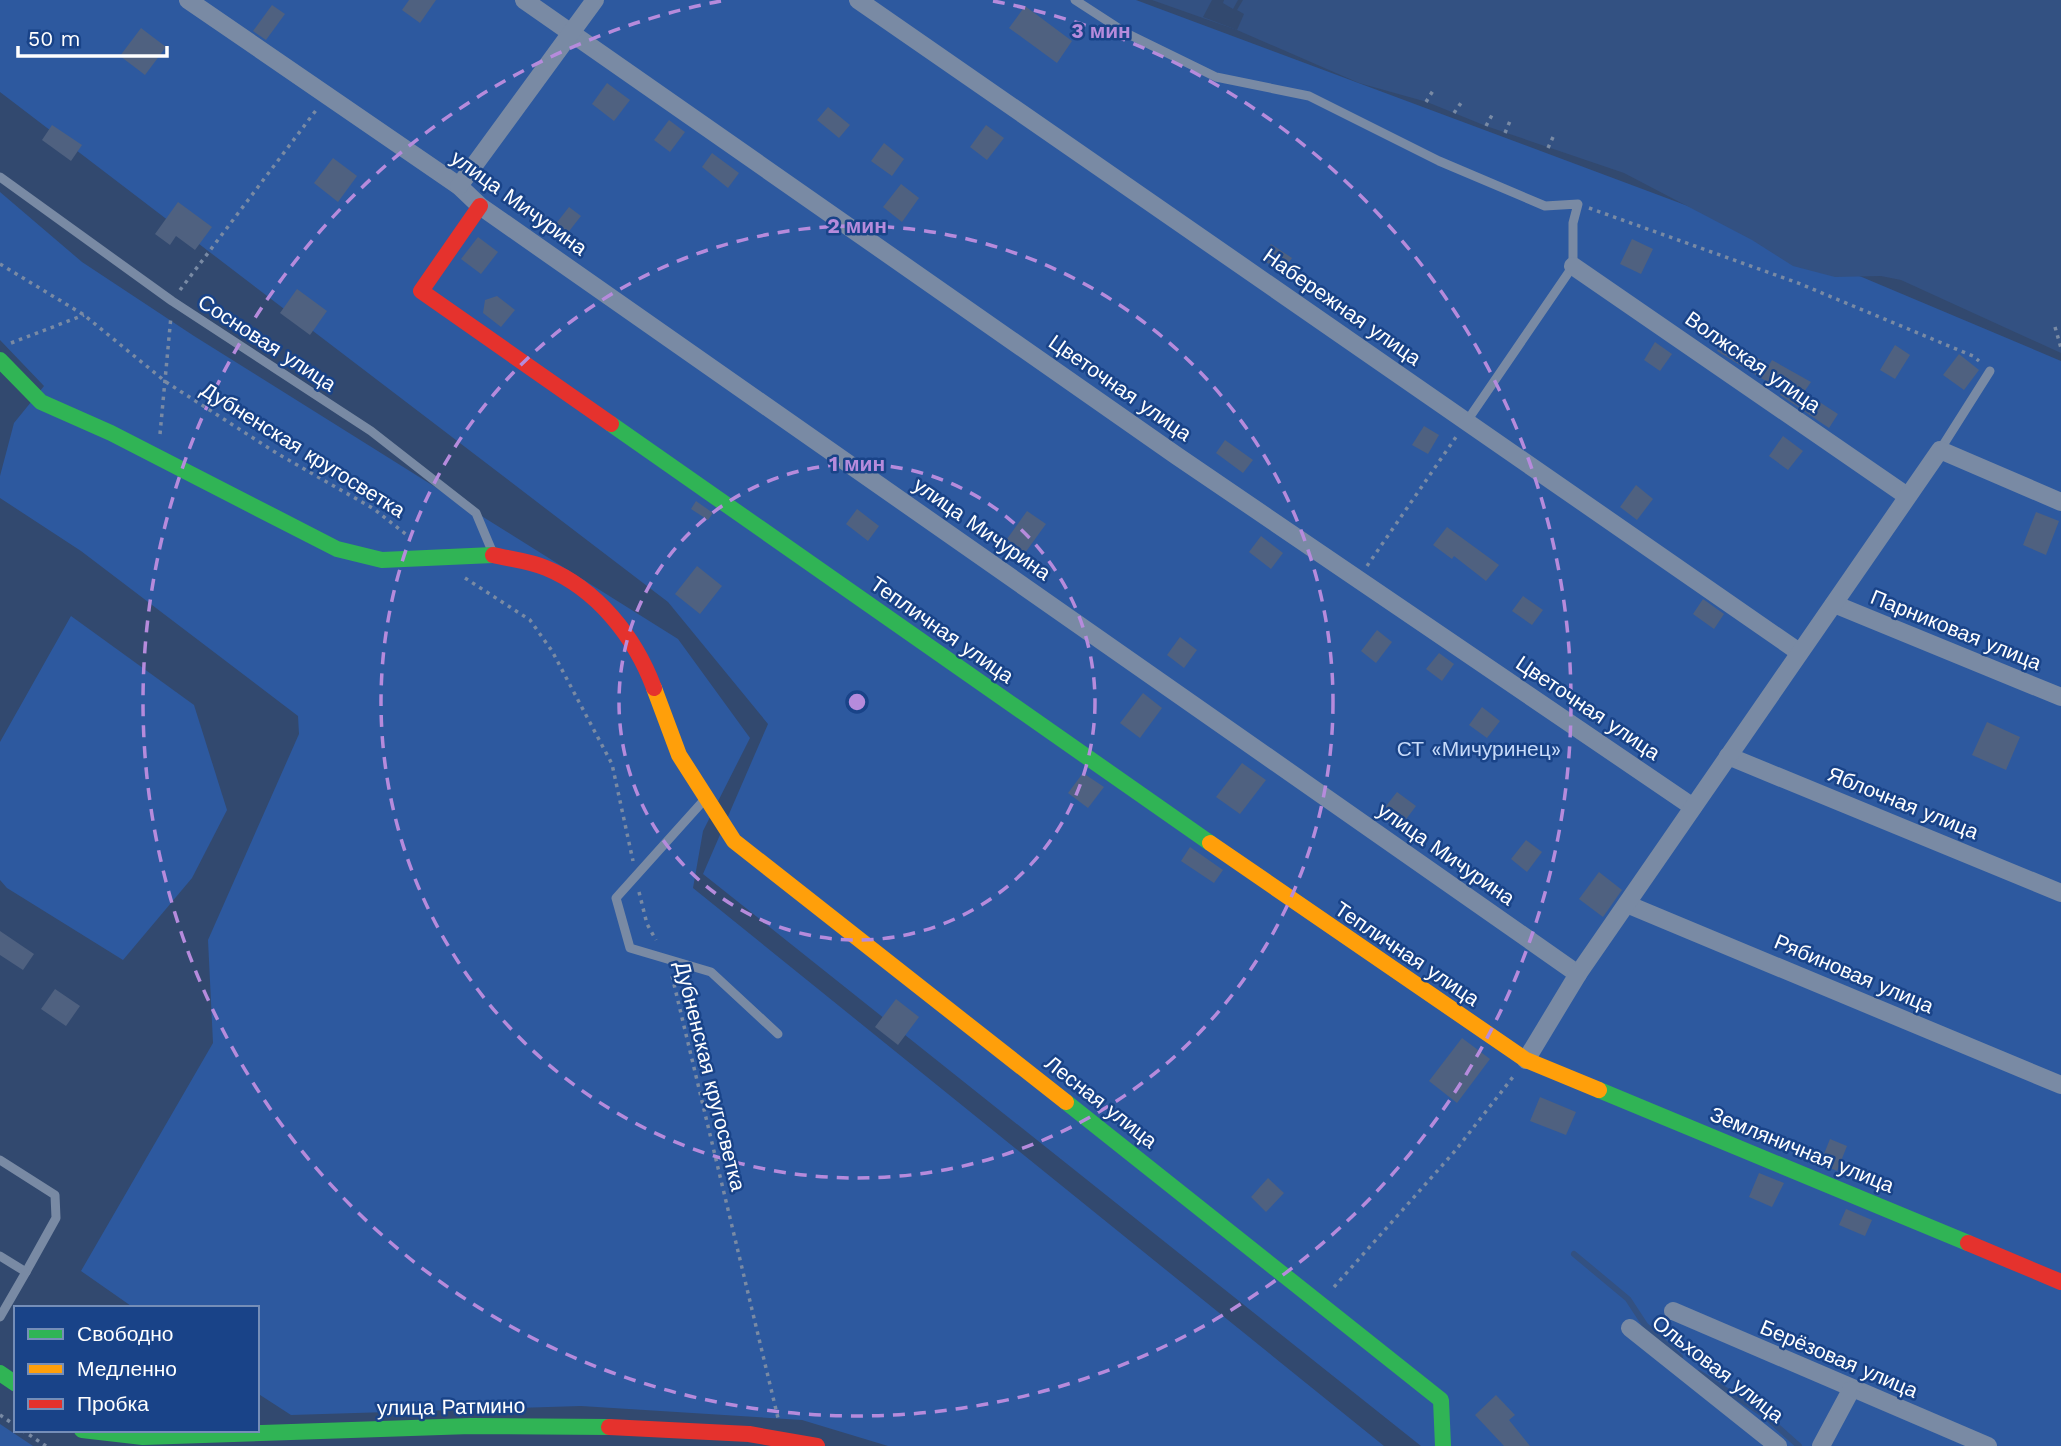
<svg xmlns="http://www.w3.org/2000/svg" width="2061" height="1446" font-family="'Work Sans',sans-serif">
	<rect width="100%" height="100%" fill="#32496f"/>
	<!-- green -->
	<g fill="#2d599f">
		<path d="M0 0H1136L1736 224 2061 361V1446H1421L703 874 768 724 668 602 0 92Z"/>
		<path d="M0 192 82 262 194 336 678 639 750 738 703 831 693 888 1384 1446H888L802 1420 581 1406 291 1415 257 1393V1308H134L81 1271 213 1043 208 940 299 734 298 716 81 551 0 498V476L14 423 44 386 0 340Z"/>
		<path d="M71 616 194 705 227 810 192 878 123 960 7 888 0 880V742Z"/>
		<path d="M0 1424 33 1446H0Z"/>
	</g>
	<!-- water -->
	<path fill="#335182" d="M1152 0H2061V353L1901 280 1881 276 1835 277 1793 266 1752 240 1624 173 1486 126 1427 102 1359 83 1237 30Z"/>
	<!-- pier -->
	<path fill="#32496f" d="M1212 0H1224L1223 3 1233 9 1238 0H1243L1237 10 1244 14 1237 30 1203 17Z"/>
	<g fill="none" stroke-linecap="round" stroke-linejoin="round">
		<!-- stream -->
		<g stroke="#335182" stroke-width="6">
			<path d="M1574 1254 1628 1299 1645 1325 1680 1357"/>
			<path d="M1699 1373 1763 1414 1799 1446"/>
		</g>
	</g>
	<!-- building -->
	<g fill="#4f6180">
		<path d="M409 0H436L420 23 402 10Z"/>
		<path d="M272 5 285 14 266 40 253 31Z"/>
		<path d="M1025 6 1072 41 1057 63 1009 28Z"/>
		<path d="M141 28 166 47 145 75 120 56Z"/>
		<path d="M607 83 630 100 614 121 592 104Z"/>
		<path d="M828 107 850 125 839 138 817 120Z"/>
		<path d="M669 120 685 132 670 152 654 140Z"/>
		<path d="M52 125 82 145 71 161 42 140Z"/>
		<path d="M986 125 1004 138 987 160 970 147Z"/>
		<path d="M884 143 904 159 892 176 871 161Z"/>
		<path d="M712 153 739 173 728 188 702 167Z"/>
		<path d="M333 158 357 176 338 202 314 183Z"/>
		<path d="M901 184 919 198 902 222 883 207Z"/>
		<path d="M178 202 212 227 195 250 176 236 170 245 155 234Z"/>
		<path d="M569 207 581 216 563 239 551 230Z"/>
		<path d="M478 237 498 252 481 274 461 259Z"/>
		<path d="M1632 239 1653 249 1641 274 1620 264Z"/>
		<path d="M1271 244 1292 258 1282 272 1261 259Z"/>
		<path d="M297 289 327 311 310 335 280 313Z"/>
		<path d="M497 296 515 310 501 327 483 313 485 300Z"/>
		<path d="M1725 338 1769 365 1772 360 1811 382 1804 392 1838 414 1829 428 1780 395 1782 391 1717 351Z"/>
		<path d="M1655 342 1672 354 1660 371 1644 360Z"/>
		<path d="M1895 345 1910 355 1895 379 1880 370Z"/>
		<path d="M1959 354 1979 370 1964 390 1943 375Z"/>
		<path d="M1424 426 1439 435 1428 454 1412 445Z"/>
		<path d="M1783 436 1803 451 1788 470 1769 456Z"/>
		<path d="M1225 440 1253 460 1243 473 1216 453Z"/>
		<path d="M1636 485 1653 499 1637 520 1620 507Z"/>
		<path d="M696 501 713 513 708 520 691 509Z"/>
		<path d="M857 509 879 526 868 541 846 524Z"/>
		<path d="M1027 511 1046 524 1025 553 1007 539Z"/>
		<path d="M2036 512 2059 521 2046 555 2023 545Z"/>
		<path d="M1447 527 1499 565 1486 581 1454 556 1452 559 1433 545Z"/>
		<path d="M1261 536 1283 553 1271 569 1249 552Z"/>
		<path d="M697 566 722 586 700 614 675 594Z"/>
		<path d="M1523 596 1543 610 1532 625 1512 611Z"/>
		<path d="M1703 599 1724 614 1714 629 1693 614Z"/>
		<path d="M1377 630 1392 642 1376 663 1361 651Z"/>
		<path d="M1180 637 1197 650 1184 668 1167 655Z"/>
		<path d="M1439 653 1454 664 1442 681 1426 669Z"/>
		<path d="M1143 693 1162 708 1140 738 1120 723Z"/>
		<path d="M1482 707 1500 721 1487 738 1469 725Z"/>
		<path d="M1987 722 2020 737 2006 770 1972 755Z"/>
		<path d="M1242 763 1266 780 1240 814 1216 797Z"/>
		<path d="M1083 773 1104 787 1088 808 1068 793Z"/>
		<path d="M1397 792 1416 806 1398 830 1379 815Z"/>
		<path d="M1526 840 1542 852 1527 872 1511 859Z"/>
		<path d="M1190 847 1223 870 1214 883 1181 861Z"/>
		<path d="M1599 872 1622 890 1603 917 1579 899Z"/>
		<path d="M0 931 34 954 23 970 0 955Z"/>
		<path d="M55 989 80 1006 66 1026 41 1009Z"/>
		<path d="M896 999 919 1017 898 1045 875 1027Z"/>
		<path d="M1462 1038 1490 1059 1457 1103 1429 1081Z"/>
		<path d="M1540 1097 1576 1112 1566 1135 1530 1121Z"/>
		<path d="M1830 1139 1847 1146 1837 1171 1820 1164Z"/>
		<path d="M1759 1173 1784 1183 1772 1207 1749 1197Z"/>
		<path d="M1268 1178 1284 1193 1266 1212 1251 1197Z"/>
		<path d="M1846 1209 1872 1220 1865 1236 1839 1225Z"/>
		<path d="M1496 1395 1515 1415 1509 1420 1530 1446H1504L1475 1415Z"/>
	</g>
	<g fill="none" stroke-linecap="round" stroke-linejoin="round">
		<!-- path -->
		<g stroke="#798aa4" stroke-width="3.5" stroke-dasharray="3.5 5" stroke-linecap="butt">
			<path d="M1426 102 1434 89"/>
			<path d="M1454 113 1463 100"/>
			<path d="M1486 126 1492 115"/>
			<path d="M1505 133 1510 121"/>
			<path d="M1548 148 1554 135"/>
			<path d="M1589 208 1798 283 1973 356 1979 361"/>
			<path d="M0 264 84 315 166 382 278 454 374 509 408 536"/>
			<path d="M180 290 317 109"/>
			<path d="M2055 327 2061 348"/>
			<path d="M11 343 84 315"/>
			<path d="M160 434 171 316"/>
			<path d="M1367 566 1456 437"/>
			<path d="M465 578 530 620 552 651 612 764 633 861"/>
			<path d="M639 892 647 924 656 940"/>
			<path d="M672 976 778 1418"/>
			<path d="M1334 1287 1455 1151 1513 1077"/>
			<path d="M0 1415 16 1426"/>
			<path d="M22 1430 46 1446"/>
		</g>
		<!-- lane -->
		<g stroke="#798aa4" stroke-width="9">
			<path d="M1075 0 1126 33 1216 77 1309 96 1439 161 1545 206 1578 204 1573 223V266L1467 421"/>
			<path d="M0 177 172 301 371 431 476 513 492 551"/>
			<path d="M1940 450 1990 371"/>
			<path d="M705 799 616 898 630 948 711 972 778 1034"/>
			<path d="M0 1160 55 1195 56 1218 26 1272"/>
			<path d="M0 1256 26 1272 0 1317"/>
		</g>
		<!-- street -->
		<g stroke="#798aa4" stroke-width="18">
			<path d="M188 0 459 186 480 206 1578 974"/>
			<path d="M524 0 1177 456 1693 807"/>
			<path d="M858 0 1799 652"/>
			<path d="M459 186 595 0"/>
			<path d="M1573 266 1907 496"/>
			<path d="M1834 604 2061 697"/>
			<path d="M1728 756 2061 893"/>
			<path d="M1629 905 2061 1085"/>
			<path d="M1526 1060 1578 974 1940 450 2061 502"/>
			<path d="M1673 1311 1988 1446"/>
			<path d="M1630 1328 1778 1446"/>
			<path d="M1821 1446 1851 1390"/>
		</g>
		<!-- fast -->
		<g stroke="#30b455" stroke-width="16">
			<path d="M0 360 41 402 111 433 337 549 382 560 493 555"/>
			<path d="M611 424 1210 843"/>
			<path d="M1599 1090 1968 1243"/>
			<path d="M1066 1102 1441 1400 1443 1446"/>
			<path d="M0 1373 16 1384"/>
			<path d="M82 1430 143 1437 471 1426 609 1427"/>
		</g>
		<!-- slow -->
		<g stroke="#ff9f0a" stroke-width="16">
			<path d="M654 688 679 755 734 841 1066 1102"/>
			<path d="M1210 843 1526 1060 1599 1090"/>
		</g>
		<!-- jam -->
		<g stroke="#e5322d" stroke-width="16">
			<path d="M480 206 421 291 611 424"/>
			<path d="M493 555C510 559 530 561 546 568 597 589 635 637 654 688"/>
			<path d="M1968 1243 2061 1282"/>
			<path d="M609 1427 749 1434 817 1446"/>
		</g>
	</g>
	<!-- distance rings -->
	<g fill="none" stroke="#b68bdc" stroke-width="3.5" stroke-dasharray="12 9">
		<circle cx="857" cy="702" r="238"/>
		<circle cx="857" cy="702" r="476"/>
		<path d="M993 1A714 714 0 1 1 721 1"/>
	</g>
	<g text-anchor="middle" stroke-width="5" stroke-linejoin="round" paint-order="stroke">
		<!-- street labels -->
		<g font-size="21" fill="#fff" stroke="#194388">
			<text transform="translate(519 203) rotate(36)" y="7">улица Мичурина</text>
			<text transform="translate(1342 307) rotate(35)" y="7">Набережная улица</text>
			<text transform="translate(267 343) rotate(33)" y="7">Сосновая улица</text>
			<text transform="translate(1753 362) rotate(35)" y="7">Волжская улица</text>
			<text transform="translate(1120 388) rotate(35)" y="7">Цветочная улица</text>
			<text transform="translate(303 450) rotate(32)" y="7">Дубненская кругосветка</text>
			<text transform="translate(982 529) rotate(35)" y="7">улица Мичурина</text>
			<text transform="translate(942 630) rotate(35)" y="7">Тепличная улица</text>
			<text transform="translate(1956 630) rotate(22)" y="7">Парниковая улица</text>
			<text transform="translate(1588 708) rotate(34)" y="7">Цветочная улица</text>
			<text transform="translate(1903 803) rotate(22)" y="7">Яблочная улица</text>
			<text transform="translate(1446 854) rotate(35)" y="7">улица Мичурина</text>
			<text transform="translate(1407 954) rotate(34)" y="7">Тепличная улица</text>
			<text transform="translate(1854 974) rotate(23)" y="7">Рябиновая улица</text>
			<text transform="translate(710 1076) rotate(76)" y="7">Дубненская кругосветка</text>
			<text transform="translate(1101 1102) rotate(38)" y="7">Лесная улица</text>
			<text transform="translate(1802 1150) rotate(22)" y="7">Земляничная улица</text>
			<text transform="translate(1839 1359) rotate(23)" y="7">Берёзовая улица</text>
			<text transform="translate(1718 1369) rotate(38)" y="7">Ольховая улица</text>
			<text transform="translate(451 1407) rotate(-1)" y="7">улица Ратмино</text>
		</g>
		<!-- park labels -->
		<g font-size="21" fill="#c6daf9" stroke="#194388">
			<text x="1479" y="756">СТ «Мичуринец»</text>
		</g>
	</g>
	<circle cx="857" cy="702" r="10" fill="#b68bdc" stroke="#194388" stroke-width="3.5"/>
	<g font-size="21" text-anchor="middle" font-weight="bold" fill="#b68bdc" stroke="#194388" stroke-width="5" stroke-linejoin="round" paint-order="stroke">
		<text x="1101" y="38">3 мин</text>
		<text x="857" y="233">2 мин</text>
		<text x="857" y="471">1 мин</text>
	</g>
	<!-- legend -->
	<rect x="14" y="1306" width="245" height="126" fill="#194388" stroke="#758eb8" stroke-width="2"/>
	<rect x="28" y="1329" width="35" height="10" fill="#30b455" stroke="#758eb8" stroke-width="2"/>
	<text x="77" y="1341" font-size="21" fill="#ffffff">Свободно</text>
	<rect x="28" y="1364" width="35" height="10" fill="#ff9f0a" stroke="#758eb8" stroke-width="2"/>
	<text x="77" y="1376" font-size="21" fill="#ffffff">Медленно</text>
	<rect x="28" y="1399" width="35" height="10" fill="#e5322d" stroke="#758eb8" stroke-width="2"/>
	<text x="77" y="1411" font-size="21" fill="#ffffff">Пробка</text>
	<!-- scale -->
	<path d="M18 46v10h149v-10" fill="none" stroke="#ffffff" stroke-width="3.5"/>
	<text x="28" y="46" font-size="21" fill="#ffffff" stroke="#194388" stroke-width="5" paint-order="stroke">50 m</text>
</svg>
